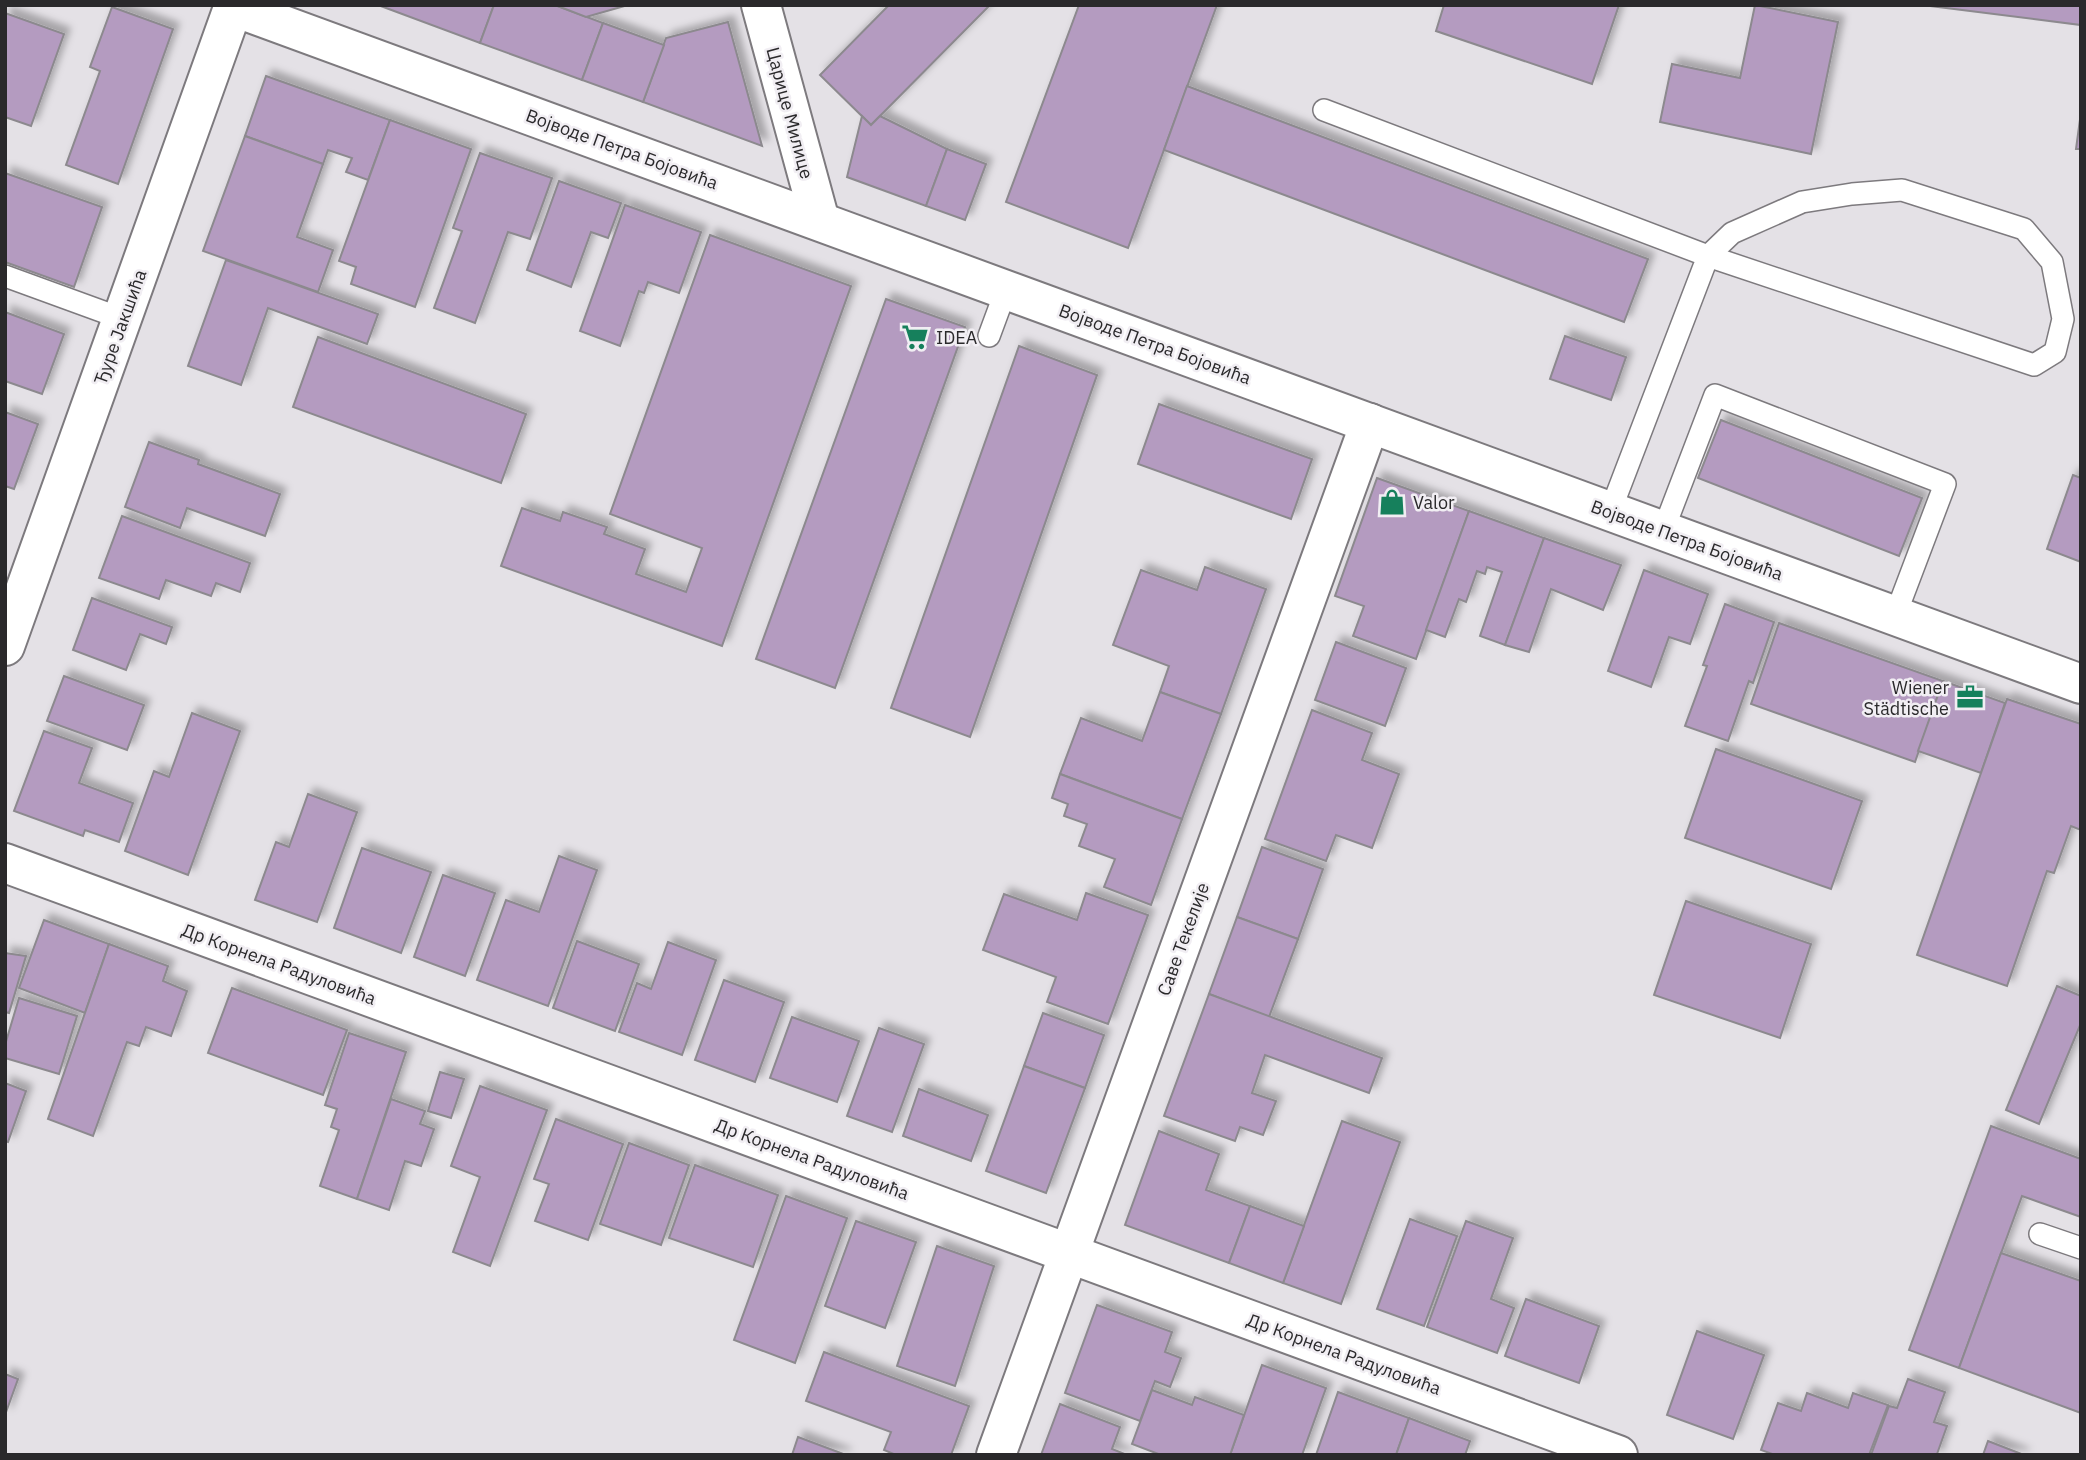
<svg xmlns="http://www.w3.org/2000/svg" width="2086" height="1460" font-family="'IBM Plex Sans',sans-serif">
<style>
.building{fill:#b49bc0;stroke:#8c898e;stroke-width:2;filter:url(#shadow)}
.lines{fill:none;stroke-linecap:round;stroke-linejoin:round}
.lane-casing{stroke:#7d7a7e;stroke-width:24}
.street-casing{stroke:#7d7a7e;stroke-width:42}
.secondary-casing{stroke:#7d7a7e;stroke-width:42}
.lane{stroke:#fff;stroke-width:21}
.street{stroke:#fff;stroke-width:38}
.secondary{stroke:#fff;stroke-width:38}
.labels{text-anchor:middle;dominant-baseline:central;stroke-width:5;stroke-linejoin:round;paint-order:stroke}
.street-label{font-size:18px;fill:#2a292b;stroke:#f1eef3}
.poi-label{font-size:18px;fill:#2a292b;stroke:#f1eef3;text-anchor:start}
</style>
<defs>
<filter id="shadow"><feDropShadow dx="6" dy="-6" stdDeviation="3.5" flood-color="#0004"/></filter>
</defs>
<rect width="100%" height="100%" fill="#e4e1e6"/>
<g class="building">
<polygon points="378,5 494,5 480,43"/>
<polygon points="494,5 555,5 603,23 582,80 480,43"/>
<polygon points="555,5 628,5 586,17"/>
<polygon points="889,5 990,5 871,125 820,75"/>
<polygon points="1079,5 1217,5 1128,248 1006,202"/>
<polygon points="1444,5 1619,5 1592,84 1436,31"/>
<polygon points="1755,5 1838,22 1811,154 1660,122 1672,64 1740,78"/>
<polygon points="1922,5 2081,5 2081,25"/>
<polygon points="112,7 173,29 118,184 66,165 100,71 90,67"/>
<polygon points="5,13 64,34 31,126 5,117"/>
<polygon points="728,22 762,146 643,102 666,38"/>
<polygon points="603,23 664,45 643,102 582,80"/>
<polygon points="266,76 390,120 368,180 346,172 352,158 328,150 323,164 245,136"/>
<polygon points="1187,86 1648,259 1624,322 1164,150"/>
<polygon points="2081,112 2081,149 2076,149"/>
<polygon points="862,116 871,125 880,116 947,149 926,206 847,177"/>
<polygon points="390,120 471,149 415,307 351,284 356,267 339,261"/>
<polygon points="245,136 323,164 297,237 333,250 318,292 203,251"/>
<polygon points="947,149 986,164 965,220 926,206"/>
<polygon points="480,153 552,178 530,239 508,232 475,323 434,308 462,231 453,228"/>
<polygon points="5,173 102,207 74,287 5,262"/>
<polygon points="559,181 621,203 608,238 591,232 571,287 527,270"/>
<polygon points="625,205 701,232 679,293 648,282 644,293 639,291 620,346 580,331"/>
<polygon points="710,235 851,286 722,646 501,566 522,508 560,521 563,512 607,527 604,534 645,549 636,574 686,592 702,548 610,514"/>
<polygon points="226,260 378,314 367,344 268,308 241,385 188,366"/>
<polygon points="886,299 965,327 835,688 756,659"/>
<polygon points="5,312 64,334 42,394 5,381"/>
<polygon points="1565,336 1626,357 1611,400 1550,379"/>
<polygon points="318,337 526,414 501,483 293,407"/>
<polygon points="1019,346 1097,375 970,737 891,708"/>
<polygon points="1159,404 1312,459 1291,519 1138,464"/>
<polygon points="5,412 38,424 14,489 5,486"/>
<polygon points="1721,420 1922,498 1899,556 1698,478"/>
<polygon points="149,442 199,460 198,464 280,494 265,536 187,508 180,528 125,507"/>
<polygon points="2073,475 2081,478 2081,562 2047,549"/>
<polygon points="1377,478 1469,511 1416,659 1353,636 1364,606 1335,596"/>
<polygon points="1469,511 1544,538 1505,645 1480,636 1502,572 1487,567 1485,574 1477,571 1466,602 1459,599 1445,637 1426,630"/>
<polygon points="122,516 250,563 240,592 216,583 211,596 166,580 159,599 99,578"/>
<polygon points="1544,538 1621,565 1603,610 1551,589 1529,652 1505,645"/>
<polygon points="1205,567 1266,589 1221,714 1160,692 1169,666 1113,645 1141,570 1197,590"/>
<polygon points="1644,570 1708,594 1690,644 1669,637 1651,687 1608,671"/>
<polygon points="92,598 172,627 166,644 140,634 126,670 73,650"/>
<polygon points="1725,604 1774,622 1753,683 1749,681 1728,741 1685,726 1707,666 1703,665"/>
<polygon points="1779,623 1943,681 1915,762 1751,704"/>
<polygon points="1336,642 1406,668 1385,726 1315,700"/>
<polygon points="64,676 144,705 127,750 47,721"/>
<polygon points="1943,681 2005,703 1981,773 1918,751"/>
<polygon points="1160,692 1221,714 1182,819 1060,774 1081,718 1142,741"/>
<polygon points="2007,699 2081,724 2081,830 2071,826 2054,873 2047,871 2007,986 1917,955"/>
<polygon points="1312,710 1372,733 1362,760 1399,774 1372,848 1336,835 1326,861 1265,839"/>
<polygon points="192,713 240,731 188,875 125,851 154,771 169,777"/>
<polygon points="44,731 92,748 79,783 133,803 119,842 85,830 83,836 14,811"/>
<polygon points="1716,749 1862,801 1831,889 1685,838"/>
<polygon points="1060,774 1182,819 1151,905 1104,887 1115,859 1079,846 1087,824 1064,816 1068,804 1052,798"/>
<polygon points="308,794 357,812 317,922 255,900 276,842 289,847"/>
<polygon points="1262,847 1323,869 1298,939 1237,917"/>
<polygon points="362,848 431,872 401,953 334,928"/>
<polygon points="559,856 597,870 548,1006 477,980 506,900 539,912"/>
<polygon points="443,875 495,893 465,976 414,957"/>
<polygon points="1086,893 1148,915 1108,1024 1047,1002 1056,977 983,950 1004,894 1077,920"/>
<polygon points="1686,901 1811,944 1780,1038 1654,995"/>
<polygon points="1237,917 1298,939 1269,1017 1209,994"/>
<polygon points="44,920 109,944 85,1013 19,988"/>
<polygon points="577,941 639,964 615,1031 553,1008"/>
<polygon points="668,942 716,960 682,1055 619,1032 637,983 651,989"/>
<polygon points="109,944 168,966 163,981 187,991 171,1036 146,1027 139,1046 127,1042 93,1136 48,1119"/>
<polygon points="5,953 26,956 9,1013 5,1012"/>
<polygon points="724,980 784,1002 755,1082 695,1060"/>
<polygon points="2057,986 2081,996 2081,1023 2039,1124 2006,1110"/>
<polygon points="232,988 347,1030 323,1095 208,1053"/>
<polygon points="1209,994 1382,1058 1369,1093 1265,1055 1252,1093 1276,1101 1263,1135 1240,1127 1235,1141 1164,1116"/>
<polygon points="19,998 77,1016 59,1074 5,1058 5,1045"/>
<polygon points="1043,1013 1104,1035 1085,1088 1024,1066"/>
<polygon points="792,1017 859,1041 837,1102 770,1078"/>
<polygon points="879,1028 924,1044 892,1132 847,1116"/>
<polygon points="349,1033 406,1052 357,1199 320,1186 339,1130 331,1127 337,1109 325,1105"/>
<polygon points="1024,1066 1085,1088 1046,1193 986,1171"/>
<polygon points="440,1072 464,1079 451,1118 428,1111"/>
<polygon points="5,1083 26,1091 8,1142 5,1141"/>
<polygon points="480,1086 547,1110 490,1266 453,1252 480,1177 451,1166"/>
<polygon points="919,1089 988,1115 971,1161 903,1136"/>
<polygon points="391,1099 425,1111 420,1124 434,1129 421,1166 405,1161 389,1210 357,1199"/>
<polygon points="556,1119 623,1144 588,1240 535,1221 549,1184 534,1179"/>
<polygon points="1342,1121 1400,1142 1341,1304 1283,1283"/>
<polygon points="1991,1126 2081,1159 2081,1217 2022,1196 1959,1368 1909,1350"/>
<polygon points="1159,1131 1219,1154 1206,1190 1250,1206 1229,1263 1125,1225"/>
<polygon points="629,1143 689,1165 661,1245 600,1224"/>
<polygon points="695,1165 778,1195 753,1267 669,1238"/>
<polygon points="786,1196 847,1218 795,1363 734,1340"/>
<polygon points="1250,1206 1304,1226 1283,1283 1229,1263"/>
<polygon points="1410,1219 1457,1236 1424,1326 1377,1309"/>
<polygon points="856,1221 916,1242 885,1328 825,1306"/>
<polygon points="1466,1221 1513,1238 1491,1299 1514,1308 1497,1353 1427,1327"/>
<polygon points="937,1246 994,1266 955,1386 897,1366"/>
<polygon points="2001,1253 2081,1281 2081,1413 1959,1368"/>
<polygon points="1526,1299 1599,1326 1579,1383 1505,1356"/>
<polygon points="1097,1305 1172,1332 1165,1352 1181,1358 1170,1387 1155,1381 1140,1421 1065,1393"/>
<polygon points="1697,1331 1764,1355 1733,1439 1667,1415"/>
<polygon points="824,1352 969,1406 951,1455 896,1455 884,1450 891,1432 806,1401"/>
<polygon points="1262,1365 1326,1388 1302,1455 1230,1455"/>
<polygon points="5,1374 18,1379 5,1415"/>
<polygon points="1908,1379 1945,1392 1934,1422 1947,1426 1937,1454 1940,1455 1871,1455 1889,1406 1897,1408"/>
<polygon points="1152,1390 1192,1405 1195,1397 1244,1415 1230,1455 1161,1455 1132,1444"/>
<polygon points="1338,1392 1409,1418 1396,1455 1316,1455"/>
<polygon points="1807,1393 1848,1408 1853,1393 1888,1405 1869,1455 1775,1455 1761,1450 1778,1403 1801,1411"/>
<polygon points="1060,1404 1120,1427 1112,1449 1127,1455 1041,1455"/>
<polygon points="1409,1418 1470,1441 1465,1455 1396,1455"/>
<polygon points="798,1437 846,1455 792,1455"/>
<polygon points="1988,1441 2024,1455 1983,1455"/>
</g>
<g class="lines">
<g class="lane-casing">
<g id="lane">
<polyline points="1324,110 1708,256 1610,512"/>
<polygon points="1902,190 2024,229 2052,262 2063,319 2055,352 2034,365 1708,256 1732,233 1802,202 1852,194"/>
<polyline points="5,276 123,319"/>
<polyline points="989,336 1006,290"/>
<polyline points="1663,531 1715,395 1945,484 1895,616"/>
<polyline points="2040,1234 2081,1248"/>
</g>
</g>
<g class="street-casing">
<g id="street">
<polyline points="761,5 820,221"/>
<polyline points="5,863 1618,1455"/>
<polyline points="996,1455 1370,423"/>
</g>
</g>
<g class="secondary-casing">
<g id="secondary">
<polyline points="234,7 2081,684"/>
<polyline points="5,646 234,5"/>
</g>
</g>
<use href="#lane" class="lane"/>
<use href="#street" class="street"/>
<use href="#secondary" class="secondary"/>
</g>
<defs>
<g id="supermarket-bare" transform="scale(2.1)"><path d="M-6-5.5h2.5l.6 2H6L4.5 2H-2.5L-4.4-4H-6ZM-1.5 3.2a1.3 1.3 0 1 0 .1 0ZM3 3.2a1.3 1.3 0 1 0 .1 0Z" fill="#16805c" stroke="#f1eef3" stroke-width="2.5" paint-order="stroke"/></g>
<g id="shop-bare" transform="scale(2.1)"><path d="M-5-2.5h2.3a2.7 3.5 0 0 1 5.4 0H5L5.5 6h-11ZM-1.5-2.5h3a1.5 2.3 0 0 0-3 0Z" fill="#16805c" stroke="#f1eef3" stroke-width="2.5" paint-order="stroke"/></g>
<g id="office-bare" transform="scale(2.1)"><path d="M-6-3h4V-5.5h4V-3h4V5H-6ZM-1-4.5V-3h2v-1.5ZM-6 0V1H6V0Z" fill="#16805c" stroke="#f1eef3" stroke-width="2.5" paint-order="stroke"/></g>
</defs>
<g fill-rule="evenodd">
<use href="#supermarket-bare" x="915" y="337"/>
<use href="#shop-bare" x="1392" y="502"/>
<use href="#office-bare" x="1970" y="697"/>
</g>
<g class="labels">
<g class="street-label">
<text transform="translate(790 113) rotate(75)">Царице Милице</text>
<text transform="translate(622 149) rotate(20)">Војводе Петра Бојовића</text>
<text transform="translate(120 327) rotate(-70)">Ђуре Јакшића</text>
<text transform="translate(1155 344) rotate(20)">Војводе Петра Бојовића</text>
<text transform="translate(1687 540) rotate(20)">Војводе Петра Бојовића</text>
<text transform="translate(1183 939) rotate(-70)">Саве Текелије</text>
<text transform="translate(279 964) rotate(20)">Др Корнела Радуловића</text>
<text transform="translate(812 1159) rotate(20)">Др Корнела Радуловића</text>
<text transform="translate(1344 1354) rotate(20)">Др Корнела Радуловића</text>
</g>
<g class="poi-label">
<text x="936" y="337">IDEA</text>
<text x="1413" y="502">Valor</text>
<text x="1949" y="687" text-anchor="end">Wiener<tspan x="1949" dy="21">Städtische</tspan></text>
</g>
</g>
<rect width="2086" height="1460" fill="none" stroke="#2a292b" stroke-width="14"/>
</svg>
